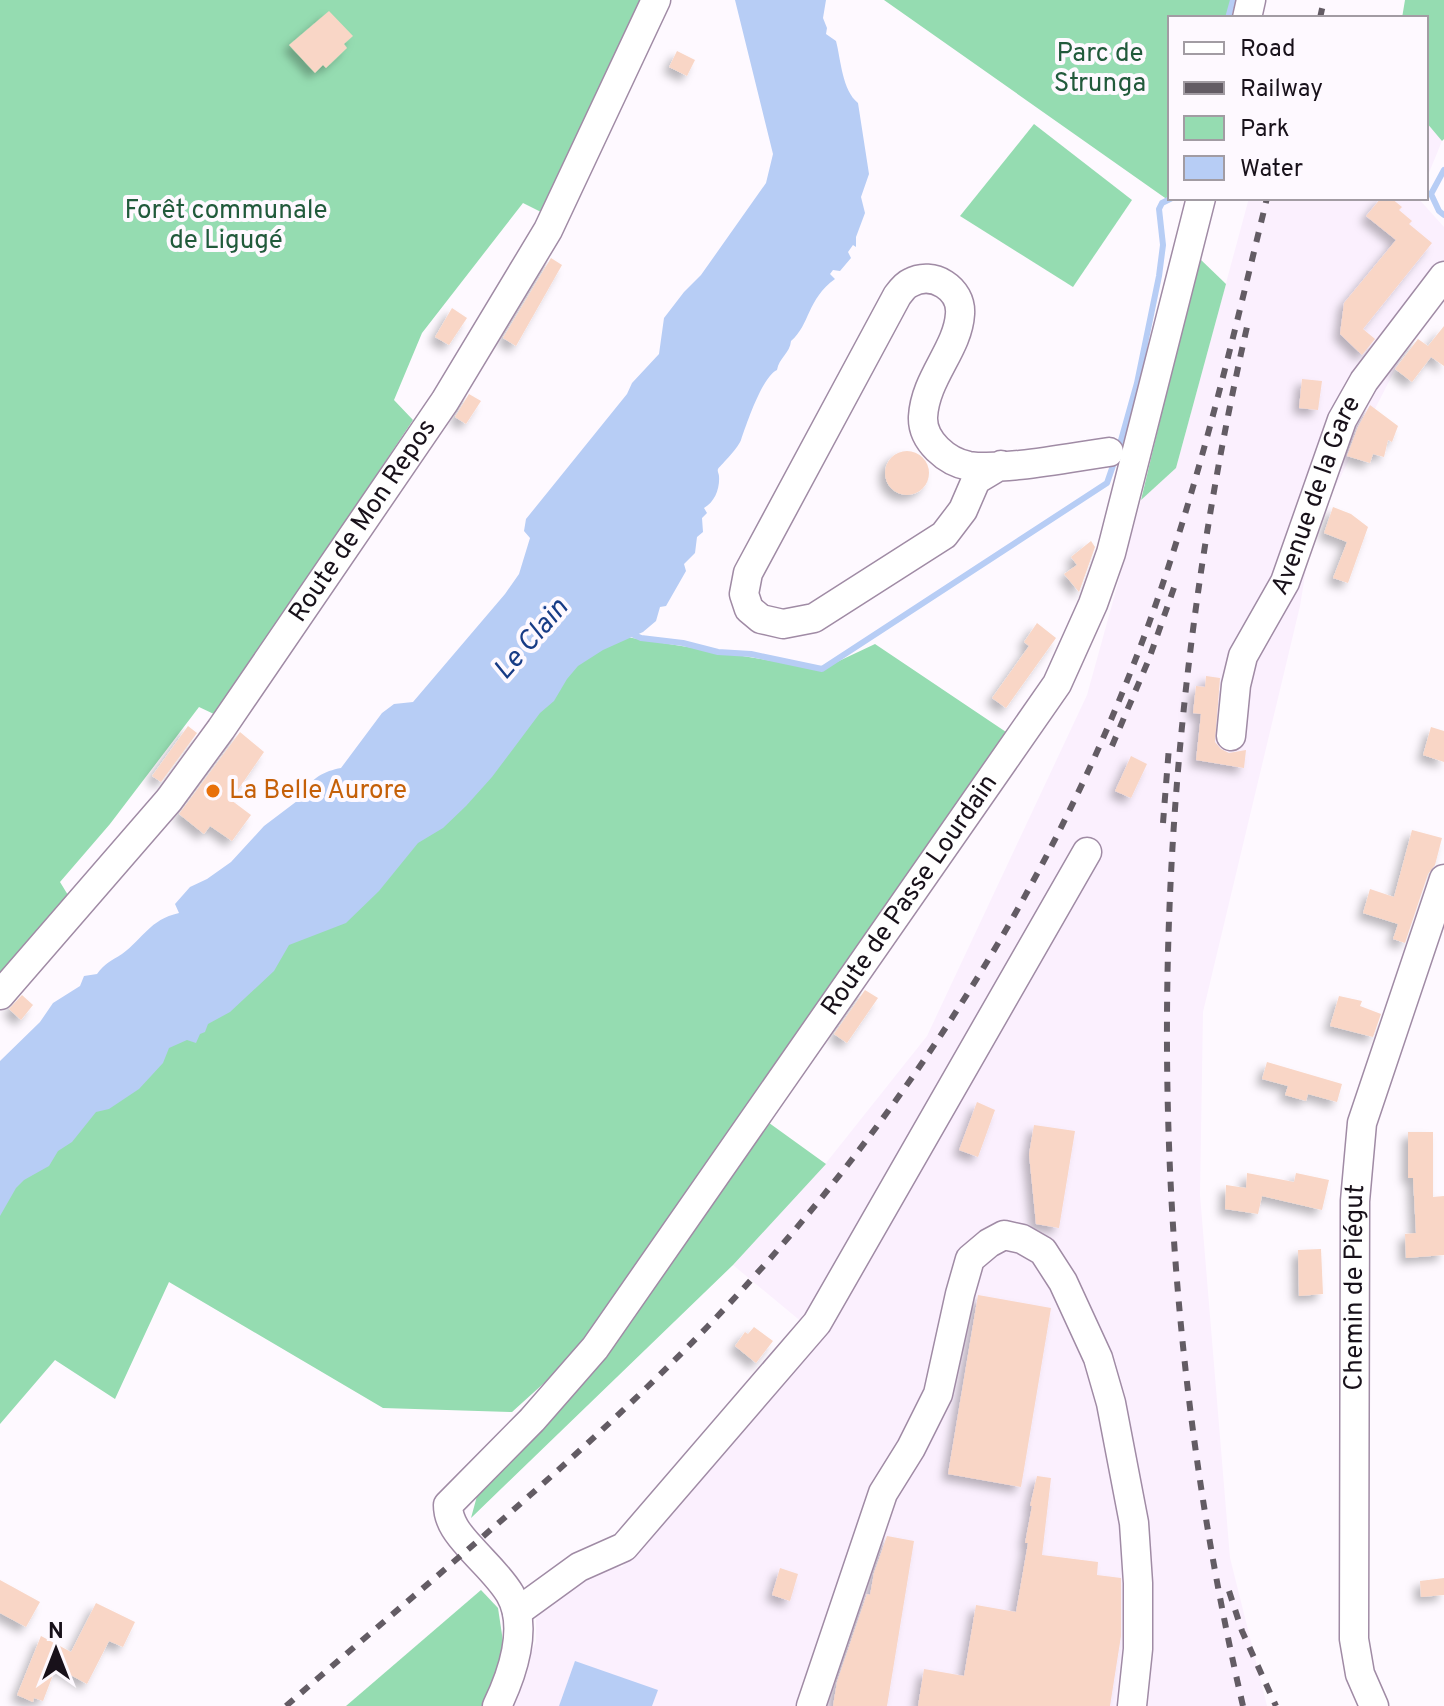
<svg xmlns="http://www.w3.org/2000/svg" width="1444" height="1706" font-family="Overpass,sans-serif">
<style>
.built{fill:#fbf0fe}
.green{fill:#95dcb1}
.water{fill:#b7cdf5}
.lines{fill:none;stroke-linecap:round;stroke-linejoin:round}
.stream{stroke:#b7cdf5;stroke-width:6}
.building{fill:#f9d6c6;filter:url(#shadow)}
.minor-casing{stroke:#a08ba5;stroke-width:31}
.minor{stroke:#fff;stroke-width:28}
.rail{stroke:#635c64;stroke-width:6;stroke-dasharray:10 10;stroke-linecap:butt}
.food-dot{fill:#e8710a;stroke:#fef9ff;stroke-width:3}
.labels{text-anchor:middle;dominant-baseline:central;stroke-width:8;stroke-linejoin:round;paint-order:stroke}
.park-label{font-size:26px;fill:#215a3b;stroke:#fef9ff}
.street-label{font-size:26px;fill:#18111a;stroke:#fef9ff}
.food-label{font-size:26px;fill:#c56008;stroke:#fef9ff;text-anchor:start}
.water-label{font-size:28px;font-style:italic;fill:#173c86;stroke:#fef9ff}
</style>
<defs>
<filter id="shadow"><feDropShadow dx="-6" dy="6" stdDeviation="4" flood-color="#0004"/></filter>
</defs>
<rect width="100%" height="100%" fill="#fef9ff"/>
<g class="built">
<polygon points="1426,122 1442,141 1426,180"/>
<polygon points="1249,198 1418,198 1444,227 1444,273 1312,533 1300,606 1203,1012 1200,1195 1230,1558 1267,1706 505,1706 536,1642 536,1614 597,1564 622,1567 821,1338 733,1265 826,1163 927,1036 1087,695 1141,500 1176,468"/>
</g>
<g class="green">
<polygon points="0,0 642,0 545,214 523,203 422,333 394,400 413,420 216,715 199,707 110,824 60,882 71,900 0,978"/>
<polygon points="884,0 1232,0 1227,18 1170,18 1172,198 1168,200"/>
<polygon points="1405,0 1444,0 1444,139 1442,141 1426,122 1426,18 1402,18"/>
<polygon points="1034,124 1132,200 1073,287 960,216"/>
<polygon points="1199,258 1226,284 1176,468 1141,500"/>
<polygon points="565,627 822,669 875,644 1009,734 585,1346 512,1412 383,1408 169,1282 115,1399 55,1360 0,1424 0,1181"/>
<polygon points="765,1120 826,1164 733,1265 471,1518 477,1496 629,1320"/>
<polygon points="481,1590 498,1608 504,1648 490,1706 346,1706"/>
</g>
<g class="water">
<path d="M 735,0 L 826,0 L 823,18 L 827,28 L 826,34 L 836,41 C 841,60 842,90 858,103 L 869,174 L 861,197 L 865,213 L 856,237 L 856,247 L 853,245 L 848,252 L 851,258 L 840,271 L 833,270 L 830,274 L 835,279 C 807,299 810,325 791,341 C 790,353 779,358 777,370 C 762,377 747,423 741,440 C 737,450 719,467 718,469 C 717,471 719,474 719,476 C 720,488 715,502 704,508 L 707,513 L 702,518 L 703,532 L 697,537 L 695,553 L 684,564 L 686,571 L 666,606 L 660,607 L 656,621 L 643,632 L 603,650 L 578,666 L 567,679 L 554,701 L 540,713 L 492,777 L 466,806 L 443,828 L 418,843 L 379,891 L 346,923 L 289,945 L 274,971 L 230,1012 L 208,1024 L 205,1032 L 200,1034 L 196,1043 L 187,1040 L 169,1048 L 163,1063 L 139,1089 L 109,1109 L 96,1112 L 72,1142 L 58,1151 L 49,1166 L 24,1180 L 16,1188 L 0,1216 L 0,1061 L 40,1022 L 53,1003 L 80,986 L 84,976 L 97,974 C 105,963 111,961 122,954 C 144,938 149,920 179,913 L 175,904 L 190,887 L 207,879 L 231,862 L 264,826 L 305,795 C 309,778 325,771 341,768 L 382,713 L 394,704 L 413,702 L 505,594 L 519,574 L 530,538 L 524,531 L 526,519 L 627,394 L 632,383 L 659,354 L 664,318 L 684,292 L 701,275 L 766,183 L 773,154 Z"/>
<polygon points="575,1661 658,1690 652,1706 559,1706"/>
</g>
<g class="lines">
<g class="stream">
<polyline points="1228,18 1233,0"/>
<polyline points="1444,170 1431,194 1439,211 1444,215"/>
<polyline points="627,632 641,638 683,643 718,652 751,654 822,669 1107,483 1118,451 1137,383 1159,276 1163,245 1159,209 1162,203 1172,198"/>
</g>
</g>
<g class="building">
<polygon points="329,11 353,36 344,44 347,48 326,68 323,65 315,73 289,45"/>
<polygon points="677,51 695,60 687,76 669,67"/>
<polygon points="1381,198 1391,198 1402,207 1399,210 1412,221 1409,224 1432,243 1363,329 1375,339 1362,355 1340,334 1344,303 1396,240 1366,216"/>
<polygon points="551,258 562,265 516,346 503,338"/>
<polygon points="452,308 467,318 449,345 435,337"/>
<polygon points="1444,326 1444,366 1431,357 1412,382 1395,369 1418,339 1428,346"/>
<polygon points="1302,379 1322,381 1318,410 1299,408"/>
<polygon points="469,394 481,401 466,424 455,417"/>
<polygon points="1370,405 1398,426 1392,442 1388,440 1384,457 1373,454 1370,463 1347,456 1358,427"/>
<circle cx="907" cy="473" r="22"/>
<polygon points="1333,507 1351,514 1368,527 1348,583 1333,578 1347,542 1324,533"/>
<polygon points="1091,541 1095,547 1079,592 1064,574 1077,565 1071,557"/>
<polygon points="1037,623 1056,638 1006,708 992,698 1029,646 1024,642"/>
<polygon points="1206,676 1220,678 1215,742 1221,749 1229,753 1246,750 1244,768 1196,760 1201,714 1193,713 1196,686 1205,687"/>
<polygon points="188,726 197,733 161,782 152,776"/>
<polygon points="1431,727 1444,731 1444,762 1423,755"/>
<polygon points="240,732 264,752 231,800 251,815 232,841 210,826 204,834 179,814"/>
<polygon points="1131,756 1147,764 1131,798 1115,791"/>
<polygon points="1412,830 1442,838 1435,865 1428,874 1405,943 1393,939 1398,924 1363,913 1370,889 1394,897"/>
<polygon points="865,990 878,998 847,1043 834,1034"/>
<polygon points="22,995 33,1005 21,1020 9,1009"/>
<polygon points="1339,996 1362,1001 1360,1006 1381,1014 1373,1037 1330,1026"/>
<polygon points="1267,1062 1342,1084 1337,1102 1308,1094 1306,1101 1285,1095 1288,1086 1262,1079"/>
<polygon points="977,1102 995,1110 978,1157 959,1150"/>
<polygon points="1034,1125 1075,1131 1059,1228 1036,1224 1029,1154"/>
<polygon points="1408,1132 1433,1132 1433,1197 1444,1196 1444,1255 1406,1258 1405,1234 1416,1233 1413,1178 1408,1178"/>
<polygon points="1247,1173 1294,1182 1296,1173 1329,1180 1322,1210 1262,1196 1258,1214 1225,1209 1226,1185 1246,1188"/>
<polygon points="1321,1249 1323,1294 1299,1296 1298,1250"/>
<polygon points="978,1295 1051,1308 1021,1487 948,1474"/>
<polygon points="754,1327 773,1341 756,1363 735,1346 745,1332 748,1334"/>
<polygon points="1037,1476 1051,1478 1042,1555 1098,1562 1097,1575 1121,1578 1121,1636 1110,1706 918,1706 924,1669 964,1676 976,1605 1016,1612 1028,1543 1025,1543 1032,1506 1030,1506"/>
<polygon points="887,1536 914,1541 887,1706 833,1706 837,1682 867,1594 870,1595 874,1573"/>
<polygon points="780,1568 798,1574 790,1601 772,1595"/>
<polygon points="1444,1578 1444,1595 1421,1597 1420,1581"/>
<polygon points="0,1580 40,1602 26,1627 0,1613"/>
<polygon points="96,1603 135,1622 123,1647 109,1641 87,1684 56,1667 43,1701 34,1698 33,1702 17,1695 41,1636 71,1652"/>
</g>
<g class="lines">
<g class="minor-casing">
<g id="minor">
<polyline points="1247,18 1251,0"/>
<path d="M 1001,465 L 976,480 L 963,510 L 944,535 L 814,618 L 783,624 L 761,619 L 749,609 L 744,594 L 748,573 L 897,296 C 900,292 905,285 910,283 C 933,270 962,289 960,314 C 958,349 925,378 923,417 C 922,441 947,462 969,466 C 1004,471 1072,457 1109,452"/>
<path id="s1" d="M 1231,736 L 1236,685 L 1243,656 L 1285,582 L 1342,420 L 1364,381 L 1444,276"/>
<path id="s2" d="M 0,995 L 169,800 L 221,729 L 445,401 L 548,230 L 656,0"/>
<polyline points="517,1612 579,1567 624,1547 817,1323 1087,852"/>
<path id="s3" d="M 497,1706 C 512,1675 529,1627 510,1594 C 500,1577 483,1562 470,1547 C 459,1535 448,1522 448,1505 L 532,1420 L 595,1348 L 1057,684 L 1093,604 L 1111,553 L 1201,198"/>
<polyline points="811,1706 883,1493 911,1448 938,1394 960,1294 970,1259 989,1243 1004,1235 1022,1239 1043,1251 1063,1282 1098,1358 1111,1403 1134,1523 1138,1583 1138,1649 1132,1706"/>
<path id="s4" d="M 1374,1706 L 1360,1674 L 1354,1639 L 1355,1201 L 1362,1123 L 1444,879"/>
</g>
</g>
<use href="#minor" class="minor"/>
<g class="rail">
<polyline points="1320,18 1324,0"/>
<polyline points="1112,746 1149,659 1176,582"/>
<polyline points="1163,823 1169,747"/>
<polyline points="1229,1591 1242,1631 1276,1706"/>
<path d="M 286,1706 C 444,1568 610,1436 751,1280 C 930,1082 1074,844 1160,592 C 1204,463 1235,330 1267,198"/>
<path d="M 1243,1706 C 1138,1254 1144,778 1247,327"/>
</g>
</g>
<circle class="food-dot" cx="213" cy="791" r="8"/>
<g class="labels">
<g class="park-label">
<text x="1100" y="54">Parc de<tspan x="1100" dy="30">Strunga</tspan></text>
<text x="226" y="211">Forêt communale<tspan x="226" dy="30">de Ligugé</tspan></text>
</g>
<g class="street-label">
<text stroke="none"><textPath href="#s1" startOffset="258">Avenue de la Gare</textPath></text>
<text stroke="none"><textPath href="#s2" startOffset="598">Route de Mon Repos</textPath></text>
<text stroke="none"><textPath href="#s3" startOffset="994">Route de Passe Lourdain</textPath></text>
<text stroke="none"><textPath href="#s4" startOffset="422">Chemin de Piégut</textPath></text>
</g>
<g class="food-label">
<text x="229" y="791">La Belle Aurore</text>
</g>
<g class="water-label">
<text transform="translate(532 640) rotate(-49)">Le Clain</text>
</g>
</g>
<rect x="1168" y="16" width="260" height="184" fill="#fef9ff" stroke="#a29ca3" stroke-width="2"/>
<rect x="1184" y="42" width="40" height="12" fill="#ffffff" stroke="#a29ca3" stroke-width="2"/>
<text x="1240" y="56" font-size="24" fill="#18111a">Road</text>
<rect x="1184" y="82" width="40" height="12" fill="#635c64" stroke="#a29ca3" stroke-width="2"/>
<text x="1240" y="96" font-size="24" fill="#18111a">Railway</text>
<rect x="1184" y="116" width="40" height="24" fill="#95dcb1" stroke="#a29ca3" stroke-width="2"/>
<text x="1240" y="136" font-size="24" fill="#18111a">Park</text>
<rect x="1184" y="156" width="40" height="24" fill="#b7cdf5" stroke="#a29ca3" stroke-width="2"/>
<text x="1240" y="176" font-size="24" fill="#18111a">Water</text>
<g transform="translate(56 1650)" stroke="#fef9ff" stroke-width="6" paint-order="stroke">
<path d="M0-6L14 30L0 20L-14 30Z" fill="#18111a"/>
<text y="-12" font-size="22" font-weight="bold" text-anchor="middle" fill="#18111a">N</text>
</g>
</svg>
